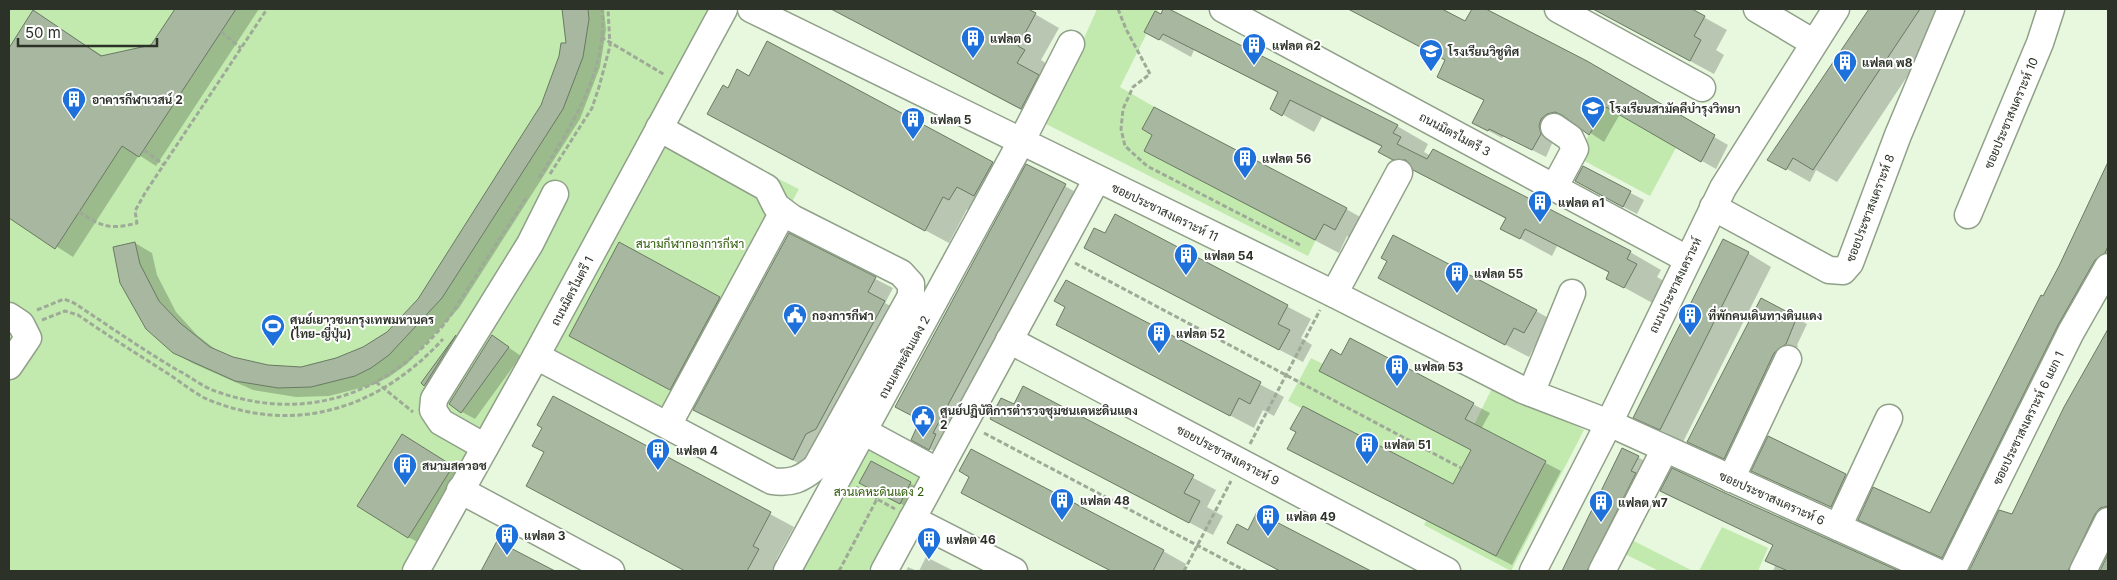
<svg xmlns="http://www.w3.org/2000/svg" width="2117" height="580" font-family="Inter,Sarabun,sans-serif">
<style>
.green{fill:#c2eaaf}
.shadow{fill:#0003}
.building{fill:#a8b8a0;stroke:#6a7963}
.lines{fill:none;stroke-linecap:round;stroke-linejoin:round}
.minor-casing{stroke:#90a089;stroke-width:29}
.path{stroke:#9eaa97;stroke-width:3;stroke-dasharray:5 2.5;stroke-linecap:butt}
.minor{stroke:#fff;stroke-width:26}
.labels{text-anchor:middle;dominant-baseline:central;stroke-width:4;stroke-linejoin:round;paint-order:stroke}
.poi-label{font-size:12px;font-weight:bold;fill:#2c3228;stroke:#fff;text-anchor:start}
.street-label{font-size:12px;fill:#2c3228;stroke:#fff}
.park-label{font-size:12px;fill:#2d5b07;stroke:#fff}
</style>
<rect width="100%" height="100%" fill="#e7f8df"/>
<g class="green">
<polygon points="9,9 735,9 408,571 9,571"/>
<polygon points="1097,9 1159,9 1120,87 1331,209 1308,256 1046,124"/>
<polygon points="1605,105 1678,144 1650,196 1577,157"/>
<polygon points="675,128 799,189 662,439 540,373"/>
<polygon points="1311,358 1468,437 1494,384 1584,430 1511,571 1424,525 1444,485 1288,401"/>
<polygon points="865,440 928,475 876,571 795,571"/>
<polygon points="1722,527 1768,548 1758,571 1699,571"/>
<polygon points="1626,537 1693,571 1659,571 1619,551"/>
</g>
<g class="shadow">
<polygon points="176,9 259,9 156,166 139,155 73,257 9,216 9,50 33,12 103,56 152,46"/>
<polygon points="563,9 604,9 606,30 600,67 580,119 459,308 407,364 389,377 372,385 329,396 296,397 253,390 192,363 174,352 147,328 135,243 152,253 157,275 176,312 197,335 220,353 232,358 268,366 301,369 336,360 364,348 388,333 419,300 542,106 568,45"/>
<polygon points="832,9 1026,9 1059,28 1041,60 1047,64 1044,122"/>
<polygon points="1164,9 1397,126 1428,144 1424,152 1431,156 1630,252 1661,270 1657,277 1667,283 1656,305 1607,278 1610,273 1557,246 1552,256 1501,228 1506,219 1411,169 1380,151 1382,147 1322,117 1314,132 1271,108 1279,93 1194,50 1191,57 1146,32 1161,16"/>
<polygon points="1349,9 1439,9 1466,23 1473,9 1483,9 1587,63 1728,145 1716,169 1620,114 1604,142 1571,120 1562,121 1546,157 1504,136 1502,138 1487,130 1485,101 1452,84 1447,60"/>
<polygon points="1594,9 1689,9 1727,30 1716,50 1724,55 1714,74"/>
<polygon points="1870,9 1952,9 1837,182 1816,170 1810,182 1769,159"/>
<polygon points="749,77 993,163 1016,176 973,213 967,209 949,243 708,114 728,89"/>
<polygon points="1168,163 1346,209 1369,222 1359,243 1347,236 1339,253"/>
<polygon points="1027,165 1088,199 935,452 912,439"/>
<polygon points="2108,166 2108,257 1947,560 1865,522 1930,515 2060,266"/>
<polygon points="1583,168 1644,200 1637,214 1589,189"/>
<polygon points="1115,216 1311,319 1301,338 1312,345 1303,362 1108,261 1105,235"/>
<polygon points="789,235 893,288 885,303 902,312 810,469 712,419"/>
<polygon points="619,244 724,300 674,391 570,335"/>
<polygon points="1748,253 1771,267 1683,442 1635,417"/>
<polygon points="1066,282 1284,397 1274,416 1263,410 1254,428 1057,325 1067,307"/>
<polygon points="1403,291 1536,311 1559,324 1548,346 1538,340 1529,357"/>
<polygon points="1762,300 1807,324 1797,345 1798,346 1735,464 1700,448"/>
<polygon points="2108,331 2108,509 2073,571 1976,569 2012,516"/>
<polygon points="492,336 521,356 475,419 462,412"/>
<polygon points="456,337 468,344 438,393 423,383"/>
<polygon points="1350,340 1490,413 1481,429 1561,471 1512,565 1305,458 1453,486 1472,450 1341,356"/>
<polygon points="1024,388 1216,490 1207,507 1223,516 1213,535 1015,431"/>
<polygon points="553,397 794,527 776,560 782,563 777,571 686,571 527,486 545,452 544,428"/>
<polygon points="1769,437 1855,480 1840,511 1762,476"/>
<polygon points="419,446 469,477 425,546 408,537"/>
<polygon points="1623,449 1661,470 1615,571 1564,571"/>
<polygon points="872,463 919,488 909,508 869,487"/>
<polygon points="1673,470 1898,571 1773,571 1775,566 1767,561 1774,545"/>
<polygon points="971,477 1163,551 1186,564 1183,571 1111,571 985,505"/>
<polygon points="1258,513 1368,571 1280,571 1229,543 1248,532"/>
<polygon points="497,542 552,571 482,571"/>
<polygon points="926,557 954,571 919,571"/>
<polygon points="908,567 917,571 906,571"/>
</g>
<g class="building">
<polygon points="175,9 236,9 139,157 122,146 55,249 9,218 9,48 33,10 101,56 151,45"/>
<polygon points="562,9 588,9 589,19 583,57 563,109 442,298 389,355 371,368 355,376 311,387 278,388 235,381 173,353 146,329 120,283 113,247 135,242 140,264 159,301 180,323 210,347 233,357 268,365 301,367 336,358 363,347 387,332 418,299 541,105 559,56 561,43 566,43"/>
<polygon points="831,9 1028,9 1036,13 1018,46 1025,50 1017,63 1039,75 1021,109"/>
<polygon points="1163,9 1169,9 1398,125 1393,133 1401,137 1397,144 1427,159 1433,149 1631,251 1627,259 1637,264 1624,288 1606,279 1609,272 1525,229 1520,239 1500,229 1506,218 1413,170 1406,160 1393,160 1378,152 1382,146 1290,100 1282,116 1270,109 1278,92 1163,34 1159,40 1144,32 1155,11 1161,14"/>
<polygon points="1348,9 1442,9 1465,21 1472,9 1486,9 1587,61 1715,135 1701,162 1606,107 1589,135 1562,115 1555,112 1547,114 1541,119 1539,126 1541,134 1532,150 1489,129 1488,131 1472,123 1484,100 1437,77 1445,60"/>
<polygon points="1593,9 1692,9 1705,16 1694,36 1701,40 1690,61"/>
<polygon points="1869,9 1920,9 1813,170 1793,158 1786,170 1767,160"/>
<polygon points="767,41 993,162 974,196 957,187 949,200 943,197 925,231 707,114 723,85 728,88 737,69 749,76"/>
<polygon points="1154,107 1347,208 1335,230 1324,224 1315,240 1144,151 1152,135 1142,129"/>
<polygon points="2108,162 2108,246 2105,253 2095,260 2058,325 1942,558 1858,520 1873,487 1930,513 2041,295 2043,296 2059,266"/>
<polygon points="1026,164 1066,184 933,433 936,434 929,450 911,440 920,420 895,407"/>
<polygon points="1583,166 1631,191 1623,207 1575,181"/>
<polygon points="1115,214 1288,305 1278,324 1290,330 1279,350 1084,248 1094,228 1105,233"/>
<polygon points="789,233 876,277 868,292 885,301 816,429 806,434 793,460 693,410"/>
<polygon points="1393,235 1537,310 1524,333 1514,328 1505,345 1378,278 1387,261 1381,258"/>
<polygon points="1723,239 1749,252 1660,430 1633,418"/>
<polygon points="619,242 720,297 670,390 569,336"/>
<polygon points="1066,280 1261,382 1250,404 1239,398 1230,416 1056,325 1065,307 1054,301"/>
<polygon points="1761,298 1797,317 1786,344 1774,353 1724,459 1687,442"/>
<polygon points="2108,329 2108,506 2100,508 2095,514 2068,571 1969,571 1999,510 2012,514 2064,407"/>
<polygon points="456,335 424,386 421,383"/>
<polygon points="492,335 509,347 461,413 449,404"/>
<polygon points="1350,338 1474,403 1465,419 1546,461 1496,556 1287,449 1296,432 1290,429 1303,406 1453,484 1471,450 1319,371 1331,349 1341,355"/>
<polygon points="1023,386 1194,475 1184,493 1200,501 1189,523 990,419 1001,398 1014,404"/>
<polygon points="553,396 771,512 753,546 759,549 747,571 685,571 526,486 544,452 532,446 542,428 537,425"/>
<polygon points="402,434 453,466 408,538 357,506"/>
<polygon points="1768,436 1846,474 1831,507 1751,471"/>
<polygon points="1622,448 1639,456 1631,471 1636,473 1587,571 1562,571"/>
<polygon points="971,449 1164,550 1153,571 1111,571 961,493 969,477 959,471"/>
<polygon points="871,461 911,482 900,504 859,483"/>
<polygon points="1672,468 1725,493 1899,571 1788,571 1765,561 1773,545 1660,491"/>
<polygon points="1257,512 1371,571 1280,571 1227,543 1237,524 1248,530"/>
<polygon points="497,541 555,571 481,571"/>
<polygon points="2108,554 2108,571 2100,571"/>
</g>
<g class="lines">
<g class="minor-casing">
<g id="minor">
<polyline points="751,9 1334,294 1523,390 1609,423 1935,571"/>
<polyline points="1223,9 1687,259"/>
<polyline points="1558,9 1702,88"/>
<polyline points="1757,9 1814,43"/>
<polyline points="1554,188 1575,149 1570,138 1554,127"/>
<polyline points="1713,207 1829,270 1843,271 1850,263 1898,135 1951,9"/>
<polyline points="1968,215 2040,43 2051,9"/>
<polyline points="1334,294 1399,173"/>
<polyline points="9,316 21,324 28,338 9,366"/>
<polyline points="1009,340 1447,571"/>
<path d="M 536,356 L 772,481 C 791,484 802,479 816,467 L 911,296 L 911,284 L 901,273 L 792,218 L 776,206 L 767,188 L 659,128"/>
<polyline points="1531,393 1572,293"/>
<polyline points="668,425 783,212"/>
<polyline points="863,431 937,471"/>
<polyline points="485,447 441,422 433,410 434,399 530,244 555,194"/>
<polyline points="1731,479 1788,359"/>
<polyline points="460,490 611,571"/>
<polyline points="912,519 1014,571"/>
<polyline points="1838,527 1889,418"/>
<polyline points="416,571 536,356 724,9"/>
<polyline points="787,571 1021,142 1071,44"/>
<polyline points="884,571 1097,179"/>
<polyline points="1533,571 1609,423 1723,188 1836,9"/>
<polyline points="1602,571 1665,449"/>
<polyline points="1952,571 2071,332 2108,267"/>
<polyline points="2083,571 2108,521"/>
</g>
</g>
<g class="path">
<polyline points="1118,9 1126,29 1150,74 1133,87 1123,109 1121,129 1125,146 1147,166 1300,245"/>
<polyline points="221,32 241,48"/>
<polyline points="601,37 665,75"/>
<polyline points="144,150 164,165"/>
<polyline points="550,174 592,108 599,87 610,46 608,9"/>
<path d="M 539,178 C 570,127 608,72 602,9"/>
<path d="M 79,212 C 102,227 110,230 137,223 L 135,211 L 145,193 L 267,9"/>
<polyline points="1075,263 1461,468"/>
<path d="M 37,310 L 64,299 L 74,303 C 109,326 143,350 179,371 C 191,377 203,387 215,391 C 304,423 386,396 445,323 C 455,310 463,295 472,282 C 490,253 509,225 527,196"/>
<path d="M 42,320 L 65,311 L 78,315 C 107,335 137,354 167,373 C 181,382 195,394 209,400 C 297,436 381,407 443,339"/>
<polyline points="376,382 413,412"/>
<polyline points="984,433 1246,571"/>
<polyline points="1250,444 1320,310"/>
<polyline points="856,487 877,499"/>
<polyline points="839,571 877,499 895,509"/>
<polyline points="1184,571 1231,481"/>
</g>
<use href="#minor" class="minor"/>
</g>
<defs>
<g id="building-pin" transform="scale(1.25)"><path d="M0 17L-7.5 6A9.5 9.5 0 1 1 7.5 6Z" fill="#1e71db" stroke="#fff"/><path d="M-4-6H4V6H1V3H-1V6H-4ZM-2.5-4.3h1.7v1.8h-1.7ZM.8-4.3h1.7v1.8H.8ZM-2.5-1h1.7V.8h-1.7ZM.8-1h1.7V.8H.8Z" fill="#fff"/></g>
<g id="school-pin" transform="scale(1.25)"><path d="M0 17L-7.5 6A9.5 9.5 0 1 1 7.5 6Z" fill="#1e71db" stroke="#fff"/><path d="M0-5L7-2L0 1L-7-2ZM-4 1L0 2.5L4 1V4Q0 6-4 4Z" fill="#fff"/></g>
<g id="civic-pin" transform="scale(1.25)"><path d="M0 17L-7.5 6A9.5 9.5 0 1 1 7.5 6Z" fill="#1e71db" stroke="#fff"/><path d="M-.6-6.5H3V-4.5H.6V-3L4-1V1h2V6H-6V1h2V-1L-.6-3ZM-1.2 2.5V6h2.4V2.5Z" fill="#fff"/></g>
<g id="stadium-pin" transform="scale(1.25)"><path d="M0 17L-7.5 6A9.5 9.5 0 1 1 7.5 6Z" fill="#1e71db" stroke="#fff"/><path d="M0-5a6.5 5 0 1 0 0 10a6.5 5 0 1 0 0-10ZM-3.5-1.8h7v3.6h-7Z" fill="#fff"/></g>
</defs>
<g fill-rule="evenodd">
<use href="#building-pin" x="973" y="38"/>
<use href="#building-pin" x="1254" y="45"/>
<use href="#school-pin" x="1431" y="51"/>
<use href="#building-pin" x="1845" y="62"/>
<use href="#building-pin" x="74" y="99"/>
<use href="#school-pin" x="1593" y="108"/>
<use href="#building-pin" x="913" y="119"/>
<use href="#building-pin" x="1245" y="158"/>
<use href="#building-pin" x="1540" y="202"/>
<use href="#building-pin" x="1186" y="255"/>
<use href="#building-pin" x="1457" y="273"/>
<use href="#civic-pin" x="795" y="315"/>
<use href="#building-pin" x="1690" y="315"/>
<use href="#stadium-pin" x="273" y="326"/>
<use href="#building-pin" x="1159" y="333"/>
<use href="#building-pin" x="1397" y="366"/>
<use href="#civic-pin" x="923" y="417"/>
<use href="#building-pin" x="1367" y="444"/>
<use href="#building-pin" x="658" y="450"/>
<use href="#building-pin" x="405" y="465"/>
<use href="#building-pin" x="1062" y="500"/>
<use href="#building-pin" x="1601" y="502"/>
<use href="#building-pin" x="1268" y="516"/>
<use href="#building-pin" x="507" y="535"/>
<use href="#building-pin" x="929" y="539"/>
</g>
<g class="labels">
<g class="poi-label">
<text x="990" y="38">แฟลต 6</text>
<text x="1272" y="45">แฟลต ค2</text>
<text x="1448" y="51">โรงเรียนวิชูทิศ</text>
<text x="1862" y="62">แฟลต พ8</text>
<text x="92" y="99">อาคารกีฬาเวสน์ 2</text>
<text x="1610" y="108">โรงเรียนสามัคคีบํารุงวิทยา</text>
<text x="930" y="119">แฟลต 5</text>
<text x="1262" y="158">แฟลต 56</text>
<text x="1558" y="202">แฟลต ค1</text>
<text x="1204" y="255">แฟลต 54</text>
<text x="1474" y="273">แฟลต 55</text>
<text x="812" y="315">กองการกีฬา</text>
<text x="1708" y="315">ที่พักคนเดินทางดินแดง</text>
<text x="290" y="319">ศูนย์เยาวชนกรุงเทพมหานคร<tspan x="290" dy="14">(ไทย-ญี่ปุ่น)</tspan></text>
<text x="1176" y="333">แฟลต 52</text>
<text x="1414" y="366">แฟลต 53</text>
<text x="940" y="410">ศูนย์ปฏิบัติการตำรวจชุมชนเคหะดินแดง<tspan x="940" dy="14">2</tspan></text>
<text x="1384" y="444">แฟลต 51</text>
<text x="676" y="450">แฟลต 4</text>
<text x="422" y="465">สนามสควอช</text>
<text x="1080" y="500">แฟลต 48</text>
<text x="1618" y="502">แฟลต พ7</text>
<text x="1286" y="516">แฟลต 49</text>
<text x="524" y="535">แฟลต 3</text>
<text x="946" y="539">แฟลต 46</text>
</g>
<g class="street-label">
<text transform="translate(2011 113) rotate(-67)">ซอยประชาสงเคราะห์ 10</text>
<text transform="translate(1455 134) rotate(28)">ถนนมิตรไมตรี 3</text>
<text transform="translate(1870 208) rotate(-69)">ซอยประชาสงเคราะห์ 8</text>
<text transform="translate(1165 212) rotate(26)">ซอยประชาสงเคราะห์ 11</text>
<text transform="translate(1675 285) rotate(-64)">ถนนประชาสงเคราะห์</text>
<text transform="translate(572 291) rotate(-62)">ถนนมิตรไมตรี 1</text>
<text transform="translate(904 357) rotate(-61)">ถนนเคหะดินแดง 2</text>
<text transform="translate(2028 418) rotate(-64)">ซอยประชาสงเคราะห์ 6 แยก 1</text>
<text transform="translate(1228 455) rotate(28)">ซอยประชาสงเคราะห์ 9</text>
<text transform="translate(1772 498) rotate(24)">ซอยประชาสงเคราะห์ 6</text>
</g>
<g class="park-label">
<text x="690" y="243">สนามกีฬากองการกีฬา</text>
<text x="879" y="491">สวนเคหะดินแดง 2</text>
</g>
</g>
<rect width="2117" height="580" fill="none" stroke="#2c3228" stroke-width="20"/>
<path d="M18 38v8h139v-8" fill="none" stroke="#2c3228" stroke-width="2.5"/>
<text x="25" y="38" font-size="15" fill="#2c3228" stroke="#ffffff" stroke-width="4" paint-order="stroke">50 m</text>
</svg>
